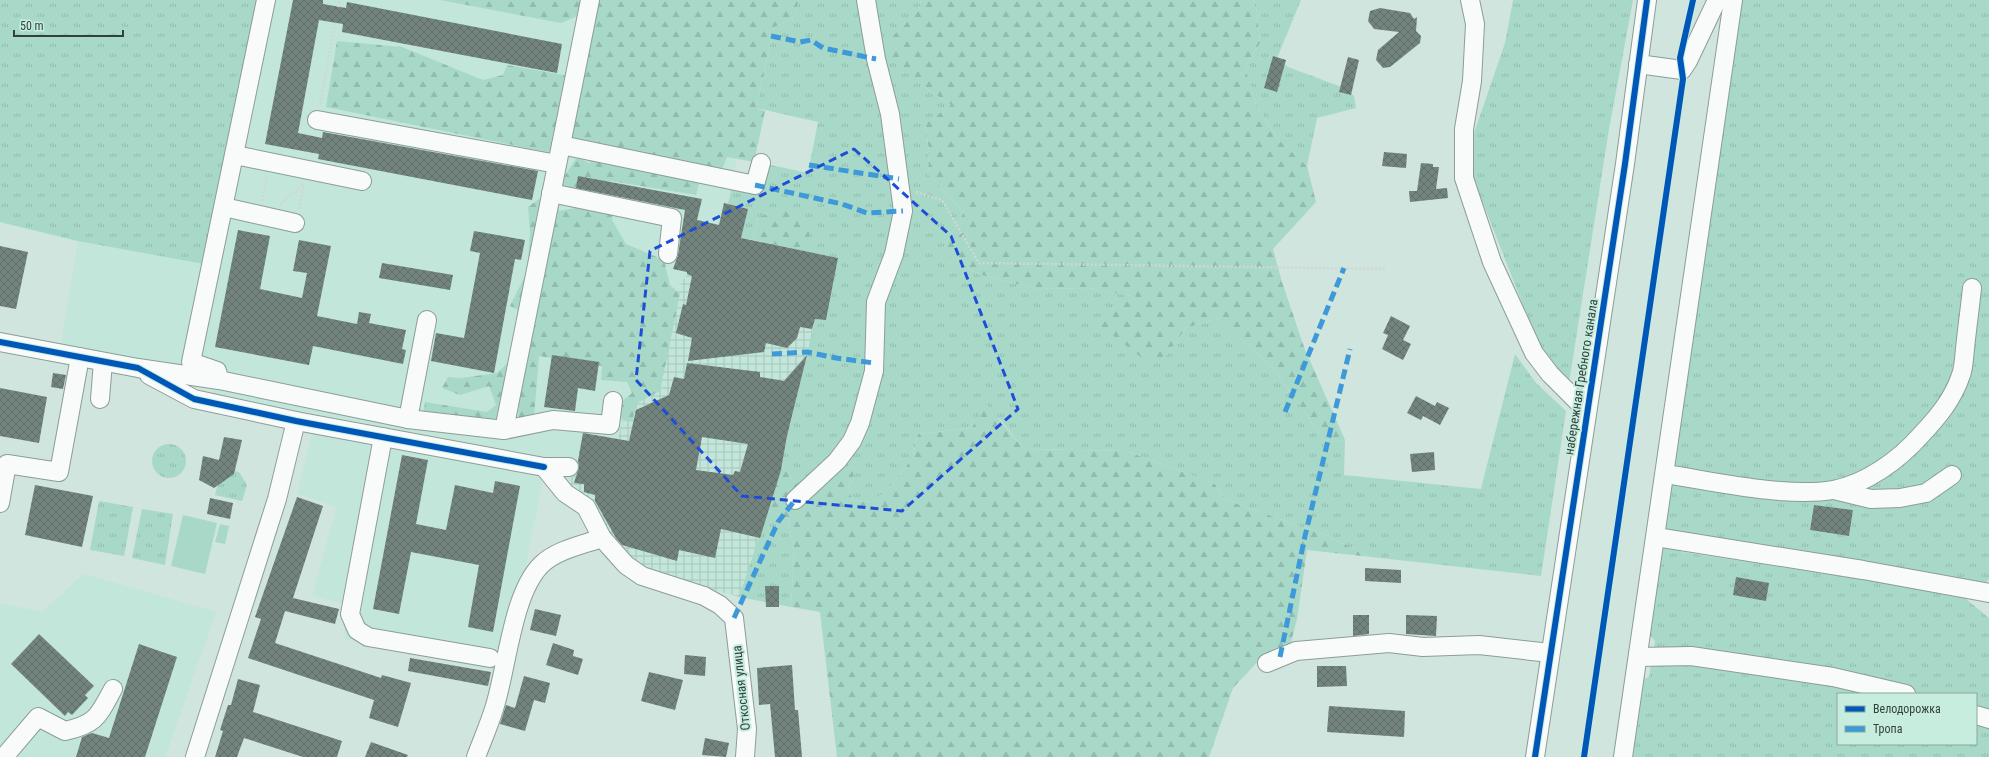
<svg xmlns="http://www.w3.org/2000/svg" width="1989" height="757" font-family="'Roboto Condensed',sans-serif">
<style>
.built{fill:#c2e6d9}
.industrial{fill:url(#industrial-grid)}
.grass{fill:url(#grass-tufts);fill-rule:evenodd}
.forest{fill:url(#forest-firs)}
.garden{fill:#a8d9c8}
.building{fill:url(#building-cross-hatch);fill-rule:evenodd}
.lines{fill:none;stroke-linecap:round;stroke-linejoin:round}
.minor-casing{stroke:#8c9d97;stroke-width:20}
.path{stroke:#d1d7d4;stroke-width:2.5;stroke-dasharray:2 2;stroke-linecap:butt}
.minor{stroke:#f8fbfa;stroke-width:18}
.quiet{stroke:#3d99d9;stroke-width:5;stroke-dasharray:10 5;stroke-linecap:butt}
.cycleway-casing{stroke:#c7eddf;stroke-width:8}
.cycleway{stroke:#0057b8;stroke-width:6}
.marked{fill:none;stroke:#1d4ed8;stroke-width:3;stroke-dasharray:8 5;stroke-linejoin:round}
.labels{text-anchor:middle;dominant-baseline:central;stroke-width:4;stroke-linejoin:round;paint-order:stroke}
.street-label{font-size:13px;fill:#31413b;stroke:#c7eddf}
</style>
<defs>
<pattern id="industrial-grid" width="8" height="8" patternUnits="userSpaceOnUse"><rect width="8" height="8" fill="#c2e6d9"/><path d="M0 4h8M4 0v8" fill="none" stroke="#a7c6bb"/></pattern>
<pattern id="grass-tufts" width="24" height="20" patternUnits="userSpaceOnUse"><rect width="24" height="20" fill="#a8d9c8"/><path d="M3 7l-1-3M5 7V3M7 7l1-3M15 17l-1-3M17 17v-4M19 17l1-3" fill="none" stroke="#91bbad"/></pattern>
<pattern id="forest-firs" width="22" height="20" patternUnits="userSpaceOnUse"><rect width="22" height="20" fill="#a8d9c8"/><path d="M5 1l3.5 6h-7zM16 11l3.5 6h-7z" fill="#91bbad"/></pattern>
<pattern id="building-cross-hatch" width="8" height="8" patternUnits="userSpaceOnUse"><rect width="8" height="8" fill="#73847e"/><path d="M0 0l8 8M0 8l8-8" fill="none" stroke="#5f6e68"/></pattern>
</defs>
<rect width="100%" height="100%" fill="#cfe5dd"/>
<g class="built">
<polygon points="0,0 766,0 728,204 719,225 697,220 687,274 673,297 654,390 626,403 618,439 583,432 577,464 212,394 210,374 61,345 78,242 0,222"/>
<polygon points="313,430 544,473 523,579 499,672 345,639 344,604 312,595 337,507 297,494"/>
<polygon points="84,574 216,612 165,757 0,757 0,603 42,612"/>
</g>
<polygon class="industrial" points="724,203 748,209 741,238 838,258 826,320 815,319 787,438 782,466 765,525 739,597 645,571 627,559 564,484 562,477 565,461 577,463 583,432 618,439 626,403 654,390 673,297 687,274 697,220 719,225"/>
<g class="grass">
<polygon points="0,0 258,0 204,264 78,241 0,222"/>
<polygon points="799,0 921,0 919,10 889,40 923,86 951,105 925,125 929,150 928,174 964,212 942,250 978,274 1037,289 1089,288 1137,297 1111,310 1162,361 1186,328 1218,318 1273,368 1326,443 1345,440 1344,475 1481,489 1515,354 1536,383 1566,411 1541,576 1371,557 1328,536 1226,500 1215,484 1126,451 1024,449 1000,419 972,428 918,434 912,459 889,488 874,501 855,502 847,489 853,479 806,490 796,484 782,466 787,438 815,319 826,320 838,258 809,252 809,225 758,217 753,240 741,238 748,209 728,204 732,186 760,193 766,164 808,173 818,122 756,108 774,27 793,19"/>
<polygon points="1253,0 1301,0 1277,58 1288,67 1347,89 1354,96 1356,108 1317,118 1307,166 1278,139 1256,105 1245,67 1260,43 1257,12"/>
<polygon points="1513,0 1633,0 1609,129 1569,383 1541,351 1474,180 1471,142 1505,43"/>
<path d="M 1742,0 L 1989,0 L 1989,579 L 1983,587 L 1669,532 L 1665,527 ZM 1814,505 L 1853,510 L 1849,536 L 1810,530 Z"/>
<circle cx="169" cy="461" r="17"/>
<polygon points="222,468 239,472 247,485 242,501 215,495"/>
<polygon points="99,501 133,507 124,556 90,550"/>
<polygon points="142,509 173,514 165,565 132,558"/>
<polygon points="768,510 788,518 794,551 791,607 739,597"/>
<path d="M 1665,546 L 1673,546 L 1682,552 L 1960,594 L 1989,618 L 1989,757 L 1630,757 L 1641,680 L 1649,677 L 1655,641 L 1649,634 L 1662,549 ZM 1838,694 L 1976,694 L 1976,744 L 1838,744 Z"/>
</g>
<g class="forest">
<polygon points="440,0 799,0 793,19 774,27 756,108 765,111 754,162 727,157 721,172 702,170 696,195 611,181 590,185 589,196 613,202 612,220 626,244 664,260 670,285 680,294 660,391 637,403 632,422 617,417 620,403 632,393 627,382 601,380 602,366 539,356 534,417 518,419 519,403 506,401 499,420 423,417 425,402 487,412 496,405 489,386 460,395 442,388 448,377 461,378 497,373 527,345 530,316 510,306 527,272 530,232 528,207 539,199 556,202 559,211 585,206 564,193 562,180 577,157 591,164 580,145 547,152 326,107 337,41 402,47 483,80 503,75 507,65 581,78 593,33 580,15 561,23"/>
<polygon points="921,0 1253,0 1257,12 1260,43 1245,67 1256,105 1278,139 1307,166 1316,202 1273,249 1282,282 1304,347 1345,440 1326,443 1273,368 1218,318 1186,328 1162,361 1142,358 1097,323 1111,310 1136,297 1089,288 1037,289 978,274 942,250 964,212 928,174 929,150 925,124 951,105 923,86 889,57 889,40 919,10"/>
<polygon points="784,210 809,225 809,252 753,240 758,217"/>
<polygon points="986,404 1024,449 1126,451 1215,484 1226,500 1328,536 1371,557 1307,550 1297,619 1290,646 1260,659 1233,688 1209,757 837,757 820,612 791,607 794,551 788,518 768,510 782,466 796,484 806,490 843,466 853,467 853,479 847,489 855,502 874,501 889,488 912,459 918,434 972,428"/>
</g>
<g class="garden">
<polygon points="183,515 217,523 205,574 171,566"/>
<polygon points="220,524 229,526 225,544 215,542"/>
</g>
<g class="building">
<polygon points="293,0 323,0 323,4 346,8 347,2 562,44 557,73 342,32 343,24 319,20 298,133 322,138 323,132 538,171 532,200 318,159 319,154 265,144"/>
<polygon points="1380,8 1410,13 1414,19 1417,17 1416,31 1421,36 1420,43 1390,67 1383,68 1376,60 1378,50 1399,32 1374,29 1368,21 1370,11"/>
<polygon points="1273,56 1286,60 1277,92 1264,88"/>
<polygon points="1348,57 1359,60 1351,95 1339,92"/>
<polygon points="1384,152 1407,154 1406,168 1382,166"/>
<polygon points="1421,163 1433,164 1433,167 1439,167 1436,189 1447,188 1448,198 1410,202 1409,191 1417,191"/>
<polygon points="578,176 702,199 697,220 719,225 724,203 748,209 741,238 838,258 826,320 815,319 812,329 800,327 797,338 787,348 766,343 764,352 688,361 692,338 676,333 683,304 686,305 692,276 687,274 687,272 673,269 678,255 685,210 576,188"/>
<polygon points="238,230 270,236 260,289 302,298 307,273 293,271 299,240 331,246 317,316 357,324 359,312 371,314 369,323 406,330 402,349 406,350 403,364 313,346 309,365 215,347"/>
<polygon points="474,231 525,240 521,260 515,259 494,373 431,361 436,333 464,338 480,253 470,251"/>
<polygon points="0,246 28,252 16,309 0,306"/>
<polygon points="382,263 453,275 450,290 379,278"/>
<polygon points="1391,316 1410,326 1403,340 1411,344 1403,360 1382,349 1388,335 1383,333"/>
<polygon points="552,355 599,362 595,391 578,388 575,411 544,407"/>
<path d="M 807,355 L 787,436 L 781,470 L 760,538 L 721,529 L 715,558 L 679,550 L 677,561 L 622,545 L 616,538 L 595,501 L 595,495 L 584,492 L 584,484 L 574,483 L 579,467 L 578,461 L 583,433 L 629,441 L 636,410 L 669,395 L 674,377 L 684,379 L 687,363 L 760,372 L 760,377 L 784,381 ZM 702,437 L 748,444 L 740,472 L 735,471 L 733,475 L 696,470 Z"/>
<polygon points="53,373 66,375 63,389 51,387"/>
<polygon points="0,388 47,397 39,443 0,436"/>
<polygon points="1416,396 1435,406 1437,402 1449,408 1440,425 1423,416 1421,420 1407,413"/>
<polygon points="224,437 242,440 234,474 214,488 199,480 203,456 219,460"/>
<polygon points="1434,452 1435,470 1412,472 1410,454"/>
<polygon points="402,455 428,460 416,524 446,530 455,485 493,493 495,481 520,486 493,632 468,627 479,565 411,552 399,614 373,609"/>
<polygon points="35,485 93,496 82,547 25,535"/>
<polygon points="297,497 323,506 293,598 339,609 335,624 285,611 275,643 381,678 382,675 411,683 398,727 369,718 374,700 248,658 261,619 255,617"/>
<polygon points="210,498 233,503 230,519 207,514"/>
<polygon points="1814,505 1853,510 1849,536 1810,530"/>
<polygon points="1365,568 1401,570 1401,583 1365,581"/>
<polygon points="1736,577 1769,583 1766,601 1733,595"/>
<polygon points="765,586 779,586 779,607 766,607"/>
<polygon points="535,609 561,615 556,636 530,630"/>
<polygon points="1353,615 1369,615 1369,634 1353,636"/>
<polygon points="1406,615 1437,616 1436,636 1406,634"/>
<polygon points="39,634 94,686 85,695 88,698 72,715 68,712 65,716 11,664"/>
<polygon points="553,643 574,650 573,656 583,659 578,675 546,665"/>
<polygon points="139,644 177,657 145,757 76,757 82,737 92,733 109,738"/>
<polygon points="685,655 706,657 705,676 684,674"/>
<polygon points="410,658 491,672 488,686 408,671"/>
<polygon points="792,665 795,710 798,710 802,757 775,757 770,704 759,705 757,668"/>
<polygon points="1317,666 1346,666 1347,686 1317,687"/>
<polygon points="649,672 683,680 675,710 641,701"/>
<polygon points="524,676 550,683 545,703 534,700 525,731 500,724 506,705 515,708"/>
<polygon points="238,679 260,685 253,712 342,741 337,757 303,757 244,738 237,757 215,757 223,731 220,730 228,705 231,705"/>
<polygon points="1329,706 1405,711 1404,737 1327,732"/>
<polygon points="705,738 729,743 726,757 702,755"/>
<polygon points="371,742 408,755 407,757 365,757"/>
</g>
<g class="lines">
<g class="minor-casing">
<g id="minor">
<polyline points="1470,0 1475,24 1472,81 1464,129 1464,178 1492,262 1534,353 1550,374 1587,411"/>
<polyline points="1638,64 1682,70 1688,61 1717,0"/>
<polyline points="317,120 557,164"/>
<polyline points="561,145 755,185 761,163"/>
<polyline points="235,155 362,181"/>
<polyline points="551,193 672,218 668,254"/>
<polyline points="224,207 295,223"/>
<polyline points="0,342 138,368 219,380 408,419 427,320"/>
<polyline points="149,375 194,399 296,421 544,467 569,467"/>
<polyline points="218,375 217,371 191,362 266,0"/>
<polyline points="100,399 103,362"/>
<polyline points="408,419 504,430 590,0"/>
<polyline points="504,430 553,420 610,425 613,401"/>
<polyline points="383,437 350,614 357,630 368,637 490,658"/>
<polyline points="544,467 565,493 586,507 602,538 626,565 642,576 704,596 720,605 734,618 747,729 745,757"/>
<path d="M 1665,474 C 1712,481 1786,498 1833,490 C 1866,484 1899,460 1921,435 C 1938,417 1953,399 1961,375 C 1964,367 1964,357 1965,349 C 1967,328 1970,308 1972,288"/>
<polyline points="1834,490 1871,499 1900,498 1926,493 1952,475"/>
<polyline points="795,500 837,461 852,441 860,423 874,371 876,302 894,254 903,211 890,114 876,59 866,0"/>
<polyline points="0,503 7,464 59,472 80,357"/>
<polyline points="1656,537 1863,570 1989,593"/>
<polyline points="1638,657 1691,656 1833,677 1906,694"/>
<polyline points="1267,663 1296,651 1389,643 1423,647 1479,645 1550,653"/>
<polyline points="1976,715 1989,719"/>
<path d="M 4,757 L 38,717 L 65,731 C 97,724 98,716 113,689"/>
<polyline points="195,757 277,499 296,421"/>
<path d="M 476,757 C 482,741 489,725 494,709 C 507,669 512,594 541,565 C 556,550 582,545 602,538"/>
<polyline points="1535,757 1625,164 1647,0"/>
<polyline points="1623,757 1733,0"/>
</g>
</g>
<g class="path">
<polyline points="338,7 340,0"/>
<polyline points="320,104 335,23"/>
<polyline points="916,192 942,200 979,263 1386,269"/>
<polyline points="262,201 267,176"/>
<polyline points="280,204 304,184"/>
<polyline points="299,209 304,185"/>
</g>
<use href="#minor" class="minor"/>
<g class="quiet">
<polyline points="771,36 800,42 811,40 823,48 876,59"/>
<polyline points="809,165 899,179"/>
<polyline points="755,185 842,204 867,213 903,211"/>
<polyline points="772,354 807,352 836,358 874,363"/>
<polyline points="1285,412 1344,268"/>
<polyline points="734,618 778,522 795,500"/>
<polyline points="1280,657 1305,536 1350,349"/>
</g>
<g class="cycleway-casing">
<g id="cycleway">
<polyline points="0,342 138,368 194,399 296,421 544,467"/>
<polyline points="1535,757 1625,164 1647,0"/>
<polyline points="1584,757 1683,79 1680,58 1693,0"/>
</g>
</g>
<use href="#cycleway" class="cycleway"/>
</g>
<path class="marked" d="M 854,149 L 951,236 L 1018,409 L 902,511 L 742,496 L 636,380 L 650,251 Z"/>
<g class="labels">
<g class="street-label">
<text transform="translate(1581 377) rotate(-81)">набережная Гребного канала</text>
<text transform="translate(741 688) rotate(-96)">Откосная улица</text>
</g>
</g>
<rect x="1837" y="693" width="140" height="52" fill="#c7eddf" stroke="#8ba89d"/>
<rect x="1845" y="706" width="20" height="6" fill="#0057b8" stroke="#8ba89d"/>
<text x="1873" y="713" font-size="12" fill="#31413b">Велодорожка</text>
<rect x="1845" y="726" width="20" height="6" fill="#3d99d9" stroke="#8ba89d"/>
<text x="1873" y="733" font-size="12" fill="#31413b">Тропа</text>
<path d="M14 30v6h109v-6" fill="none" stroke="#31413b" stroke-width="2"/>
<text x="20" y="30" font-size="12" fill="#31413b" stroke="#c7eddf" stroke-width="3" paint-order="stroke">50 m</text>
</svg>
